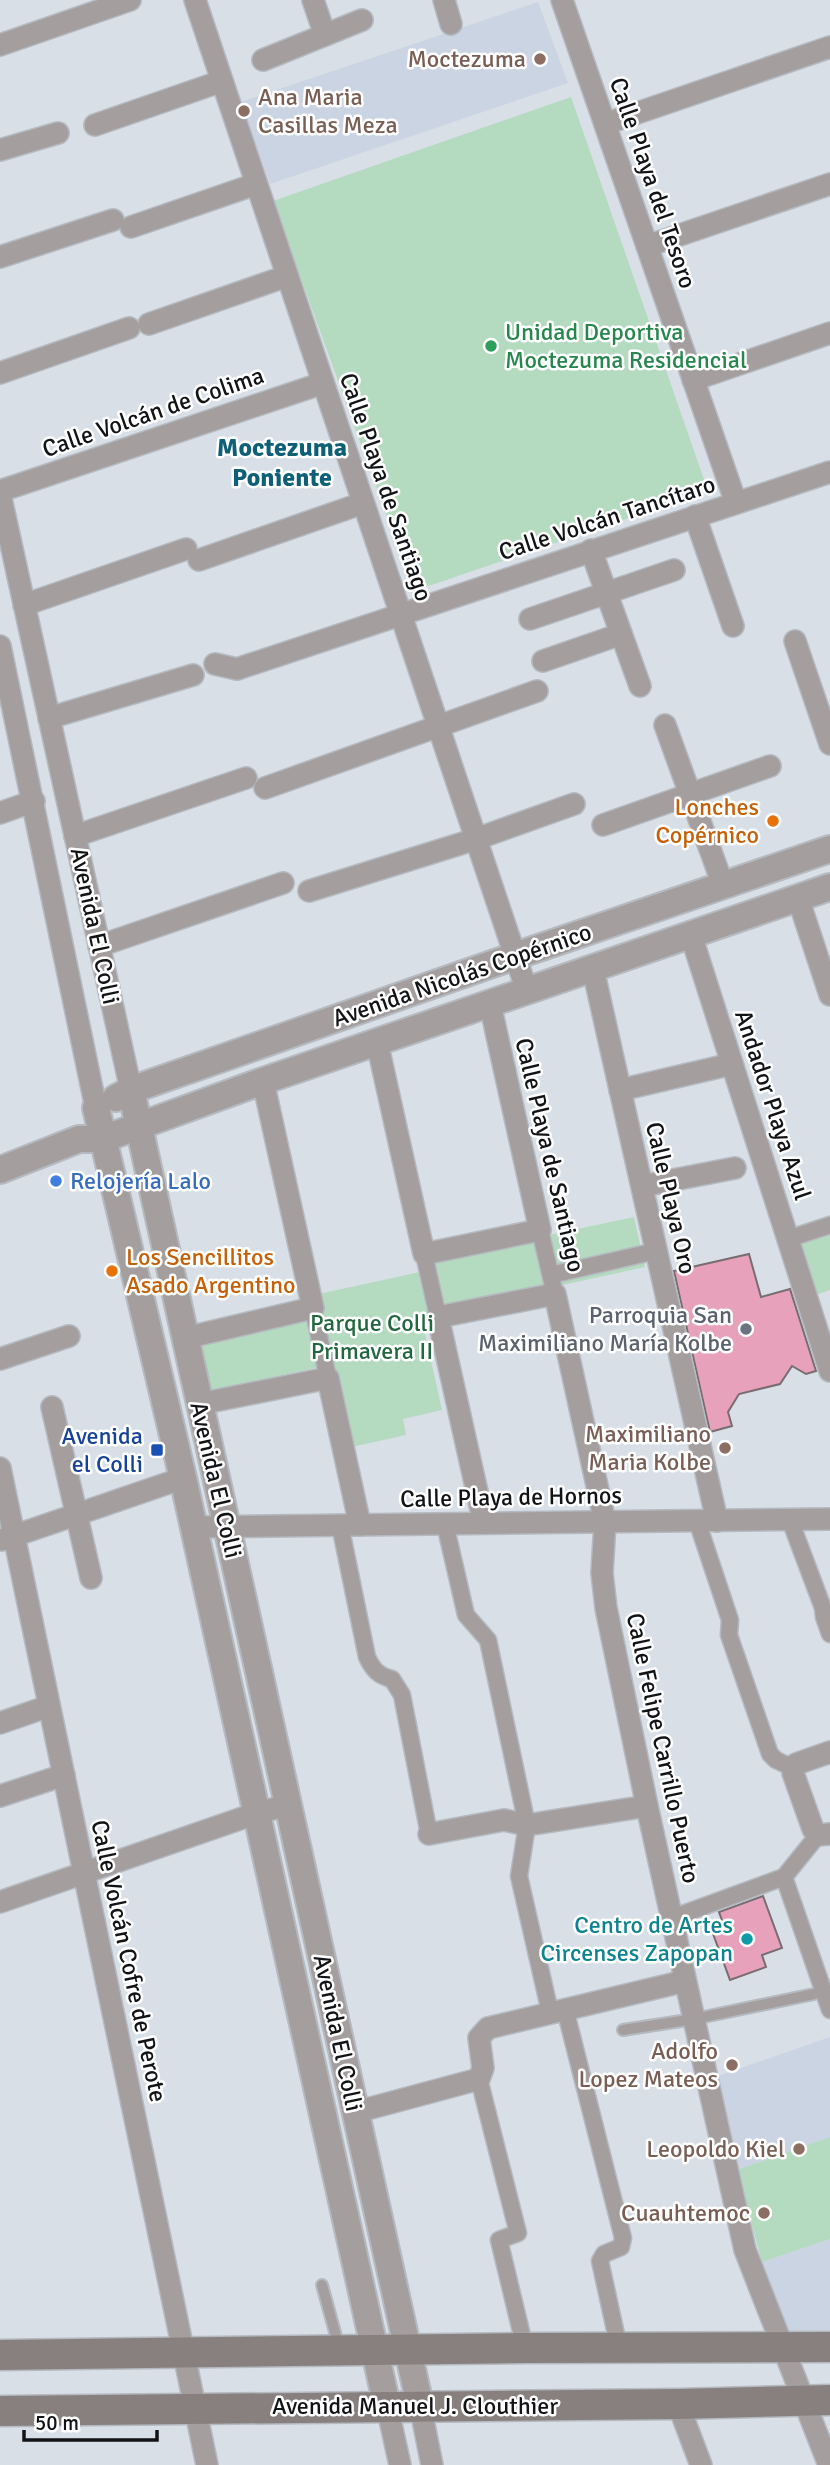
<svg xmlns="http://www.w3.org/2000/svg" width="830" height="2465" font-family="Signika,sans-serif">
<style>
.built{fill:#cbd4e3}
.green{fill:#b4dac0}
.building{fill:#e7a1bb;stroke:#776d71;stroke-width:2}
.lines{fill:none;stroke-linecap:round;stroke-linejoin:round}
.service-casing{stroke:#b5bac1;stroke-width:14}
.pedestrian-casing{stroke:#b5bac1;stroke-width:19}
.minor-casing{stroke:#b5bac1;stroke-width:24}
.tertiary-casing{stroke:#b5bac1;stroke-width:30}
.secondary-casing{stroke:#b5bac1;stroke-width:33}
.service{stroke:#a49e9e;stroke-width:10}
.pedestrian{stroke:#a49e9e;stroke-width:16}
.minor{stroke:#a49e9e;stroke-width:21}
.tertiary{stroke:#a49e9e;stroke-width:26}
.secondary{stroke:#87807f;stroke-width:30}
.education-dot{fill:#8d6e63;stroke:#fff;stroke-width:2.5}
.leisure-dot{fill:#2e9e5b;stroke:#fff;stroke-width:2.5}
.food-dot{fill:#e8710a;stroke:#fff;stroke-width:2.5}
.shop-dot{fill:#3f7fe0;stroke:#fff;stroke-width:2.5}
.worship-dot{fill:#6b7280;stroke:#fff;stroke-width:2.5}
.transit-dot{fill:#1a4fb4;stroke:#fff;stroke-width:2.5}
.culture-dot{fill:#0f9aa8;stroke:#fff;stroke-width:2.5}
.labels{text-anchor:middle;dominant-baseline:central;stroke-width:5;stroke-linejoin:round;paint-order:stroke}
.education-label{font-size:24px;fill:#785e54;stroke:#fff;text-anchor:end}
.street-label{font-size:24px;fill:#121316;stroke:#fff}
.leisure-label{font-size:24px;fill:#27864d;stroke:#fff;text-anchor:start}
.food-label{font-size:24px;fill:#c56008;stroke:#fff;text-anchor:end}
.shop-label{font-size:24px;fill:#366cbe;stroke:#fff;text-anchor:start}
.worship-label{font-size:24px;fill:#5b616d;stroke:#fff;text-anchor:end}
.park-label{font-size:24px;fill:#216740;stroke:#fff}
.transit-label{font-size:24px;fill:#164399;stroke:#fff;text-anchor:end}
.culture-label{font-size:24px;fill:#0d838f;stroke:#fff;text-anchor:end}
.neighbourhood-label{font-size:26px;font-weight:bold;fill:#0e6077;stroke:#fff}
</style>
<rect width="100%" height="100%" fill="#d9dfe7"/>
<g class="built">
<polygon points="538,2 568,83 270,184 241,102"/>
<polygon points="830,2037 830,2137 737,2170 718,2076"/>
<polygon points="830,2239 830,2337 792,2338 762,2262"/>
</g>
<g class="green">
<polygon points="571,97 708,491 414,591 273,201"/>
<polygon points="830,1215 830,1290 812,1296 790,1228"/>
<polygon points="634,1217 645,1267 421,1316 442,1410 403,1419 406,1435 347,1448 328,1365 207,1392 196,1342 314,1295 434,1269 432,1260"/>
<polygon points="830,2137 830,2239 762,2262 737,2170"/>
</g>
<g class="building">
<polygon points="749,1254 761,1297 790,1289 816,1371 806,1374 792,1366 780,1384 739,1394 728,1412 732,1426 710,1432 674,1271"/>
<polygon points="763,1896 782,1948 762,1955 766,1967 730,1980 712,1931 724,1926 719,1912"/>
</g>
<g class="lines">
<g class="service-casing">
<g id="service">
<polyline points="623,2030 694,2019 814,1994"/>
<polyline points="322,2285 339,2347"/>
</g>
</g>
<g class="pedestrian-casing">
<g id="pedestrian">
<polyline points="540,1230 553,1286"/>
<polyline points="788,1239 830,1225"/>
<polyline points="424,1254 438,1317"/>
<polyline points="551,1275 656,1251"/>
<polyline points="313,1308 328,1378"/>
<polyline points="790,1520 823,1608 824,1617 830,1634"/>
<polyline points="697,1521 730,1620 729,1635 770,1754 776,1760 793,1768"/>
<polyline points="445,1524 466,1615 488,1640 527,1825 519,1876 550,2012"/>
<path d="M 340,1525 L 367,1657 C 373,1670 379,1676 392,1679 L 402,1695 L 429,1834"/>
<polyline points="784,1877 830,2010"/>
<polyline points="784,1877 818,1835"/>
<polyline points="672,1918 784,1877"/>
<polyline points="565,2009 623,2238 621,2247 604,2254 600,2261 619,2348"/>
<polyline points="479,2079 518,2233 499,2240 525,2348"/>
</g>
</g>
<g class="minor-casing">
<g id="minor">
<polyline points="195,0 527,991"/>
<polyline points="313,0 325,35"/>
<polyline points="444,0 451,24"/>
<polyline points="562,0 736,503"/>
<polyline points="0,45 130,0"/>
<polyline points="263,60 362,20"/>
<polyline points="605,124 830,47"/>
<polyline points="95,125 222,81"/>
<polyline points="0,150 58,133"/>
<polyline points="131,227 256,184"/>
<polyline points="647,246 830,184"/>
<polyline points="0,257 113,220"/>
<polyline points="149,324 287,276"/>
<polyline points="0,373 129,328"/>
<polyline points="693,380 830,333"/>
<polyline points="0,491 323,383"/>
<polyline points="0,494 131,1090"/>
<polyline points="695,516 733,626"/>
<polyline points="591,550 640,686"/>
<polyline points="199,560 363,503"/>
<polyline points="24,605 186,549"/>
<polyline points="530,619 674,570"/>
<polyline points="795,641 830,744"/>
<polyline points="0,646 96,1108"/>
<polyline points="543,661 621,634"/>
<polyline points="215,664 237,669 830,472"/>
<polyline points="49,718 193,675"/>
<polyline points="665,725 723,885"/>
<polyline points="265,788 537,691"/>
<polyline points="0,813 34,801"/>
<polyline points="603,825 770,766"/>
<polyline points="75,836 246,778"/>
<polyline points="309,891 476,839 574,804"/>
<polyline points="798,898 830,995"/>
<polyline points="691,935 830,1371"/>
<polyline points="99,946 283,883"/>
<polyline points="593,969 717,1521"/>
<polyline points="377,1042 424,1254 540,1230 490,1004"/>
<polyline points="620,1090 732,1064"/>
<polyline points="642,1186 735,1168"/>
<polyline points="185,1338 313,1308 263,1081"/>
<polyline points="0,1359 69,1336"/>
<polyline points="199,1404 328,1378 360,1525"/>
<polyline points="52,1407 91,1578"/>
<polyline points="0,1468 207,2465"/>
<polyline points="484,1523 438,1317 555,1294 605,1522 602,1573 606,1608 647,1806 745,2250 829,2465"/>
<polyline points="193,1527 830,1519"/>
<polyline points="2,1540 183,1478"/>
<polyline points="0,1723 49,1706"/>
<polyline points="830,1752 796,1764 793,1768 793,1773 813,1829 818,1835 830,1834"/>
<polyline points="0,1796 64,1775"/>
<polyline points="429,1834 504,1820 527,1825 647,1806"/>
<polyline points="0,1902 257,1813 288,1805"/>
<polyline points="356,2112 479,2079 483,2068 479,2038 488,2028 685,1981"/>
<polyline points="678,2404 701,2465"/>
<polyline points="420,2405 432,2465"/>
<polyline points="387,2406 400,2465"/>
</g>
</g>
<g class="tertiary-casing">
<g id="tertiary">
<polyline points="131,1090 420,2405"/>
<polyline points="116,1098 131,1090 515,956 830,849"/>
<polyline points="96,1108 183,1478 387,2406"/>
<polyline points="0,1170 79,1139 103,1139 263,1081 830,887"/>
</g>
</g>
<g class="secondary-casing">
<g id="secondary">
<polyline points="0,2355 525,2348 830,2347"/>
<polyline points="0,2411 678,2404 830,2400"/>
</g>
</g>
<use href="#service" class="service"/>
<use href="#pedestrian" class="pedestrian"/>
<use href="#minor" class="minor"/>
<use href="#tertiary" class="tertiary"/>
<use href="#secondary" class="secondary"/>
</g>
<g class="education-dot">
<circle cx="540" cy="59" r="7"/>
<circle cx="244" cy="111" r="7"/>
<circle cx="725" cy="1448" r="7"/>
<circle cx="732" cy="2065" r="7"/>
<circle cx="799" cy="2149" r="7"/>
<circle cx="764" cy="2213" r="7"/>
</g>
<circle class="leisure-dot" cx="491" cy="346" r="7"/>
<g class="food-dot">
<circle cx="773" cy="821" r="7"/>
<circle cx="112" cy="1271" r="7"/>
</g>
<circle class="shop-dot" cx="56" cy="1181" r="7"/>
<circle class="worship-dot" cx="746" cy="1329" r="7"/>
<rect class="transit-dot" x="150" y="1443" width="14" height="14" rx="3.5"/>
<circle class="culture-dot" cx="747" cy="1939" r="7"/>
<g class="labels">
<g class="education-label">
<text x="526" y="59">Moctezuma</text>
<text x="258" y="97" text-anchor="start">Ana Maria<tspan x="258" dy="28">Casillas Meza</tspan></text>
<text x="711" y="1434">Maximiliano<tspan x="711" dy="28">Maria Kolbe</tspan></text>
<text x="718" y="2051">Adolfo<tspan x="718" dy="28">Lopez Mateos</tspan></text>
<text x="785" y="2149">Leopoldo Kiel</text>
<text x="750" y="2213">Cuauhtemoc</text>
</g>
<g class="street-label">
<text transform="translate(653 183) rotate(71)">Calle Playa del Tesoro</text>
<text transform="translate(153 412) rotate(-19)">Calle Volcán de Colima</text>
<text transform="translate(386 487) rotate(71)">Calle Playa de Santiago</text>
<text transform="translate(607 518) rotate(-18)">Calle Volcán Tancítaro</text>
<text transform="translate(95 926) rotate(78)">Avenida El Colli</text>
<text transform="translate(462 975) rotate(-19)">Avenida Nicolás Copérnico</text>
<text transform="translate(773 1105) rotate(72)">Andador Playa Azul</text>
<text transform="translate(550 1155) rotate(77)">Calle Playa de Santiago</text>
<text transform="translate(671 1198) rotate(77)">Calle Playa Oro</text>
<text transform="translate(216 1480) rotate(77)">Avenida El Colli</text>
<text transform="translate(511 1497) rotate(-1)">Calle Playa de Hornos</text>
<text transform="translate(663 1748) rotate(78)">Calle Felipe Carrillo Puerto</text>
<text transform="translate(129 1961) rotate(78)">Calle Volcán Cofre de Perote</text>
<text transform="translate(338 2033) rotate(78)">Avenida El Colli</text>
<text x="415" y="2406">Avenida Manuel J. Clouthier</text>
</g>
<g class="leisure-label">
<text x="505" y="332">Unidad Deportiva<tspan x="505" dy="28">Moctezuma Residencial</tspan></text>
</g>
<g class="food-label">
<text x="759" y="807">Lonches<tspan x="759" dy="28">Copérnico</tspan></text>
<text x="126" y="1257" text-anchor="start">Los Sencillitos<tspan x="126" dy="28">Asado Argentino</tspan></text>
</g>
<g class="shop-label">
<text x="70" y="1181">Relojería Lalo</text>
</g>
<g class="worship-label">
<text x="732" y="1315">Parroquia San<tspan x="732" dy="28">Maximiliano María Kolbe</tspan></text>
</g>
<g class="park-label">
<text x="372" y="1323">Parque Colli<tspan x="372" dy="28">Primavera II</tspan></text>
</g>
<g class="transit-label">
<text x="143" y="1436">Avenida<tspan x="143" dy="28">el Colli</tspan></text>
</g>
<g class="culture-label">
<text x="733" y="1925">Centro de Artes<tspan x="733" dy="28">Circenses Zapopan</tspan></text>
</g>
<g class="neighbourhood-label">
<text x="282" y="448">Moctezuma<tspan x="282" dy="30">Poniente</tspan></text>
</g>
</g>
<path d="M24 2430v10h133v-10" fill="none" stroke="#121316" stroke-width="3.5"/>
<text x="35" y="2430" font-size="21" fill="#121316" stroke="#ffffff" stroke-width="5" paint-order="stroke">50 m</text>
</svg>
